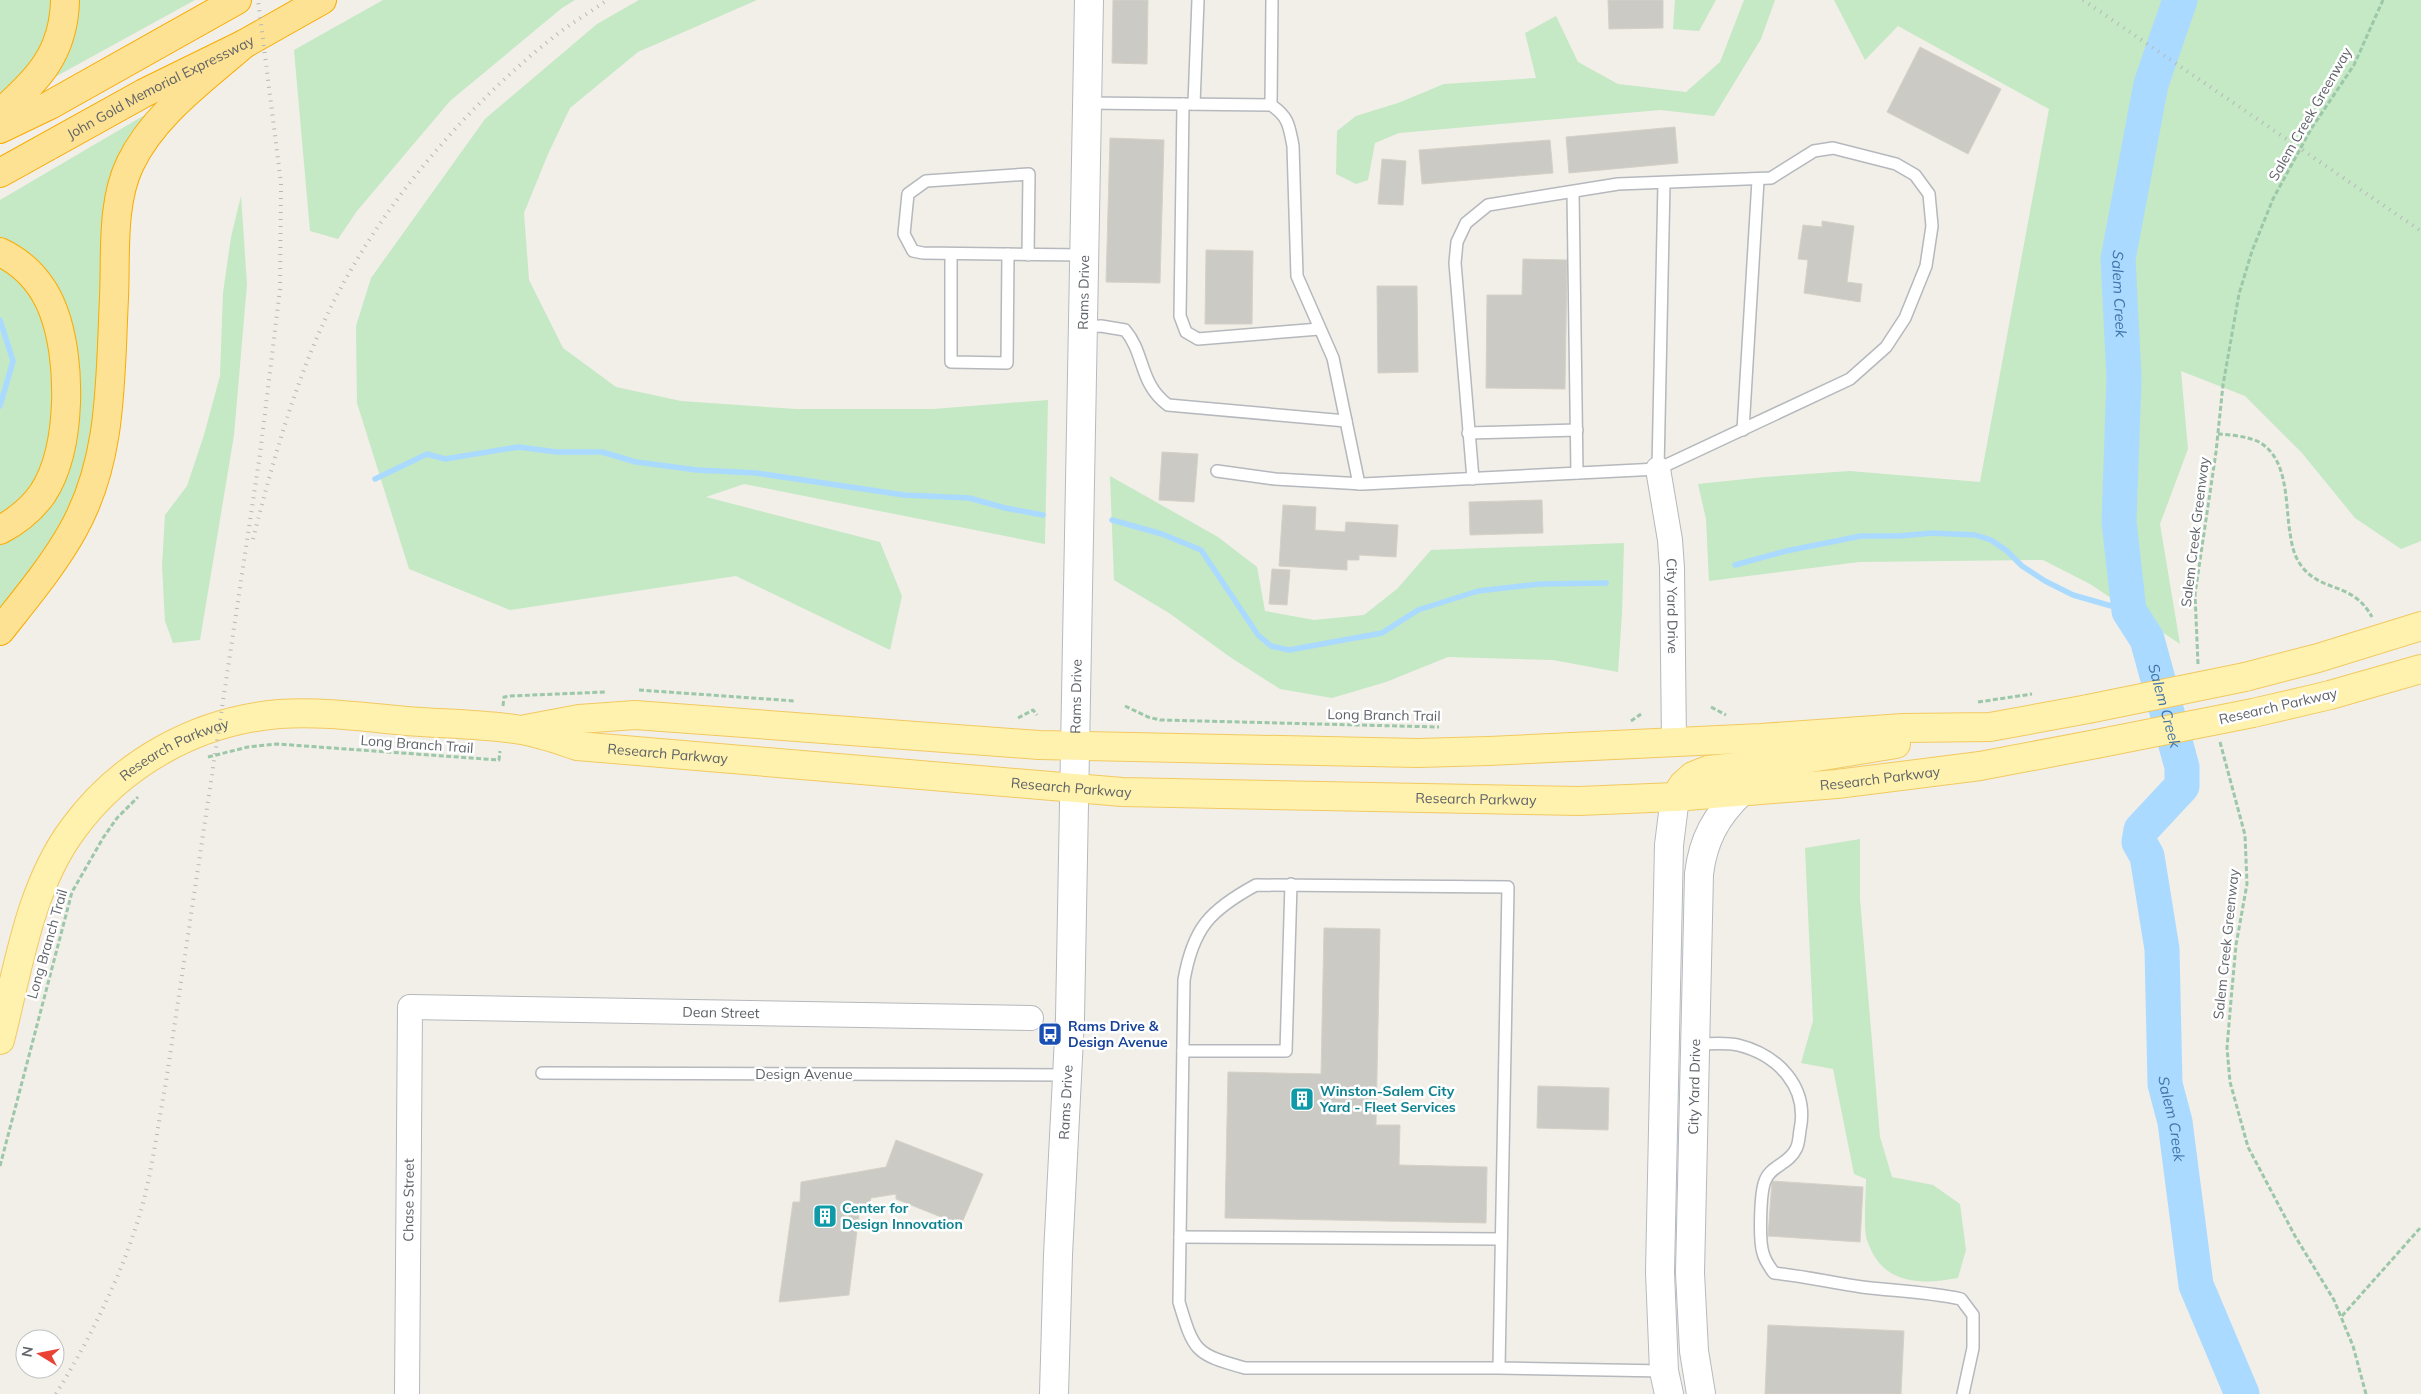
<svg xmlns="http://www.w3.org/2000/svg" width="2421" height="1394" font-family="Mulish,sans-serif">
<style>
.green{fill:#c5e8c5}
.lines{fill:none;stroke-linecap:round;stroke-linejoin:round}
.stream{stroke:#aadaff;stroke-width:5.5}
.river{stroke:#aadaff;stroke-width:35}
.building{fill:#cccac5;stroke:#d6d1c6}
.service-casing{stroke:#b5b8bc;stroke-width:14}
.minor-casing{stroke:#b5b8bc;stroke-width:26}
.secondary-casing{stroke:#b6babf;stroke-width:30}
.primary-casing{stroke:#f2c960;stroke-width:30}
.motorway-casing{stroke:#f9ab00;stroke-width:30}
.path{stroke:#9cc7a9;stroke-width:3;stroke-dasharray:5 2.5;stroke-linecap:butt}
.service{stroke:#fff;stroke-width:11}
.minor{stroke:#fff;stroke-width:24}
.secondary{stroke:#fff;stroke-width:28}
.primary{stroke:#fff2af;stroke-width:28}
.motorway{stroke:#fde293;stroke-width:28}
.rail{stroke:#b6b7b8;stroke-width:4;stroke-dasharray:1 6;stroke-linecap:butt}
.primary-bridge-casing{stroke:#f2c960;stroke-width:30;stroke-linecap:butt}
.primary-bridge{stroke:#fff2af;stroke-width:28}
.labels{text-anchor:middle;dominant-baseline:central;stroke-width:5;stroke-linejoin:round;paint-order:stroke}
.street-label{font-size:14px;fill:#5f6368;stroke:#fff}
.transit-label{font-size:14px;font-weight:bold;fill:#164399;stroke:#fff;text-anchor:start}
.culture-label{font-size:14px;font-weight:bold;fill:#0d838f;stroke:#fff;text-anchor:start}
.water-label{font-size:15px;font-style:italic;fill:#4174aa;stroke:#fff}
</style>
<rect width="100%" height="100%" fill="#f1efe8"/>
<g class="green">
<polygon points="0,0 55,0 41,55 0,99"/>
<path d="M 79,0 L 195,0 L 44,83 C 64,57 80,34 79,0 Z"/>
<polygon points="383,0 575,0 562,8 450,101 357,211 338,239 310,231 294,50"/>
<polygon points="639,0 757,0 638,52 570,108 548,154 524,213 529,280 563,348 616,387 681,401 796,409 933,409 1048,400 1045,544 744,484 706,497 880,542 902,596 890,650 736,576 510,610 409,569 357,403 356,326 371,278 485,119 597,24"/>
<polygon points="1675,0 1716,0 1699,31 1673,29"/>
<polygon points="1744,0 1775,0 1761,39 1714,116 1660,110 1399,133 1375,143 1368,180 1356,184 1336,174 1337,131 1356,116 1398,103 1444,84 1536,78 1525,33 1556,16 1578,62 1618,84 1686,92 1720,62"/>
<polygon points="1834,0 2421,0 2421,541 2401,549 2355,518 2302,453 2245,396 2181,371 2188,449 2160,524 2180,644 2090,584 2043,560 1859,562 1709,581 1706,519 1698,484 1765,477 1850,471 1980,482 2049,109 1898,26 1865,60"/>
<polygon points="155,109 142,129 95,444 59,533 0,615 0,545 6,544 27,526 77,386 14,245 0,238 0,200"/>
<polygon points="241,196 247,284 234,435 200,640 173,643 165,621 162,566 165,515 187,486 204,435 220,376 223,293 231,237"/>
<polygon points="0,264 21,278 43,311 53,365 53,419 43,467 24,499 0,517"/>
<polygon points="1110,476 1218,537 1257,567 1265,611 1314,620 1364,615 1397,589 1431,550 1624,543 1622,614 1618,672 1553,660 1448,657 1386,682 1332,698 1280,689 1230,657 1169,613 1114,580"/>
<path d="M 1860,839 L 1860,899 L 1880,1137 L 1892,1177 L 1933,1185 L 1960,1204 L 1966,1250 L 1958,1278 C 1919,1285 1882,1285 1867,1240 C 1863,1227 1866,1194 1866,1179 L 1854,1174 L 1833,1069 L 1801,1063 L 1813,1021 L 1805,848 Z"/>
</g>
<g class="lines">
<g class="stream">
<polyline points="0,320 13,361 0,406"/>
<polyline points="375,479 427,454 445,459 518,447 557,452 602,452 636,462 697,470 756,473 904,495 969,498 1005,508 1043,515"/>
<polyline points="1112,520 1162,534 1201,550 1258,635 1271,646 1289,650 1382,633 1418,610 1478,591 1540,584 1606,583"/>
<polyline points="1735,565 1786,551 1861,536 1899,536 1932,533 1975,535 1991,540 2007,551 2022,566 2045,581 2073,595 2129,611"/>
</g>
<path class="river" id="s1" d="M 2180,0 L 2151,84 L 2118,259 L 2124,378 L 2119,522 L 2129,611 L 2147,639 L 2182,767 L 2182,786 L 2141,830 L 2139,842 L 2147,856 L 2162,949 L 2165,1084 L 2175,1122 L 2196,1285 L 2242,1394"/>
</g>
<g class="building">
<polygon points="1113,0 1148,0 1147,64 1112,63"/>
<polygon points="1608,0 1663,0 1663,28 1609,29"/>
<polygon points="1920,47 2001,89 1968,154 1887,112"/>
<polygon points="1675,127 1678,163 1569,173 1566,137"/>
<polygon points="1110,138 1164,140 1160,283 1106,282"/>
<polygon points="1550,140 1553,173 1422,184 1419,150"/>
<polygon points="1382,159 1406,161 1403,205 1378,204"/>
<polygon points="1822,221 1854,226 1847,282 1862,284 1860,302 1804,293 1808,260 1798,259 1803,225 1822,227"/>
<polygon points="1206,250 1253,251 1252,324 1205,324"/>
<polygon points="1523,259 1567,260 1565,389 1486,388 1487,295 1522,295"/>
<polygon points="1377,286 1417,286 1418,372 1378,373"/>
<polygon points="1162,452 1198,454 1194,502 1159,500"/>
<polygon points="1542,500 1543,533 1470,535 1469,502"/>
<polygon points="1283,505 1316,507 1315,530 1345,532 1346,522 1398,525 1396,557 1359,555 1359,560 1347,560 1347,570 1279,566"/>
<polygon points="1272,569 1290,570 1287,605 1269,604"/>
<polygon points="1324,928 1380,929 1376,1125 1400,1125 1399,1165 1487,1167 1486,1223 1225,1218 1228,1072 1321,1074"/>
<polygon points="1538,1086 1609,1088 1608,1130 1537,1128"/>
<polygon points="896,1140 983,1174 961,1225 896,1199 896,1194 871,1198 868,1208 860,1207 849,1295 779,1302 793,1202 800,1202 801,1182 886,1167"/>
<polygon points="1772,1181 1863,1187 1860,1242 1768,1236"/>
<polygon points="1768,1325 1904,1331 1901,1394 1765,1394"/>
</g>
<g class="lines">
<g class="service-casing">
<g id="service">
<path d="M 1087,103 L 1271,105 C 1289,117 1289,126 1293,146 L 1297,276 L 1333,358 L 1359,484"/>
<polyline points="1183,104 1180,316 1186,332 1198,339 1319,329"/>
<polyline points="1194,104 1198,0"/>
<polyline points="1271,105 1272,0"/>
<polyline points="1573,192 1577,473"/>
<polyline points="951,254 951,362 1007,363 1008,254"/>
<polyline points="1028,255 1029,174 926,181 908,194 904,234 913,251 923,253 1084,255"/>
<path d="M 1083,327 L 1101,326 L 1125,330 C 1145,353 1139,384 1168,405 L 1346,421"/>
<polyline points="1743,430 1758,180"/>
<polyline points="1468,433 1577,430"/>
<polyline points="1658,469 1664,183"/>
<polyline points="1217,471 1275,479 1363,484 1658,469 1850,379 1886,347 1905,318 1926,266 1932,226 1929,194 1915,175 1896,164 1833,148 1814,151 1771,178 1618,184 1488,205 1466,223 1457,242 1455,263 1473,479"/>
<path d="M 1696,1044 C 1709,1044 1725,1042 1738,1045 C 1778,1055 1809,1087 1800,1130 C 1799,1136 1799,1144 1796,1149 C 1789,1164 1770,1166 1765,1181 C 1760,1193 1759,1241 1763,1253 C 1765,1261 1769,1266 1774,1273 C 1804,1276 1833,1283 1862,1287 C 1895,1291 1928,1292 1961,1299 L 1973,1315 L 1973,1348 L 1963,1394"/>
<polyline points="1183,1051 1286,1051 1291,884"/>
<polyline points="542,1073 1067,1075"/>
<polyline points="1180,1237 1501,1239"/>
<path d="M 1499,1368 L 1508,887 L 1256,885 C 1210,910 1193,928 1184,980 L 1179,1302 C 1194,1352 1195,1354 1245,1368 L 1499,1368 L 1664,1371"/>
</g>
</g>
<g class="minor-casing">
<g id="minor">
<path id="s2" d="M 1658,469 L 1670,540 L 1672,568 L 1674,742"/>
<path id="s3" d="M 407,1394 L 410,1007 L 1031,1018"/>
</g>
</g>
<g class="secondary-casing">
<g id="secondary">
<path id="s4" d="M 1054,1394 L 1058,1255 L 1070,1018 L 1089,0"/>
<polyline points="1669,1394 1664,1371 1660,1272 1669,845 1675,797"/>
<path id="s5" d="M 1701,1394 L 1694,1351 L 1690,1273 L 1699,874 C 1703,840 1716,816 1741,792"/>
</g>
</g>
<g class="primary-casing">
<g id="primary">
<polyline points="2245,677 2318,658 2421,626"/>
<polyline points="2253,713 2330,695 2421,669"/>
<polyline points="526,729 579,719 635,715 1039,745 1418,753 1489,751 1761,738 1903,728 1990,727 2088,709"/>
<polyline points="1675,797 1683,785 1693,776 1708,770 1792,761 1896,744"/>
<path id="s6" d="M 0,1040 C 18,970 29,888 73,829 C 121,763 197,721 279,714 C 321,711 364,717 406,721 C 444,724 484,724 521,730 C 540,733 559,740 577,746 L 1122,792 L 1579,801 L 1675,797 L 1837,784 L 1980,766 L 2096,744"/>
</g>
</g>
<g class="motorway-casing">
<g id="motorway">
<path d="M 0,113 C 38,80 64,53 65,0"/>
<polyline points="0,129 50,105 237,0"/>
<path id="s7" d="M 0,173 L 144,93 L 244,44 L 322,0"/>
<path d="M 0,252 C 25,264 43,284 53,310 C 72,359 72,448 43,493 C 32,509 17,521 0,530"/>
<path d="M 0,631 C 25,599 53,566 73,530 C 113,459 110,378 114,298 C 116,255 111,204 130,164 C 154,114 204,79 244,44"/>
</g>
</g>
<g class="path">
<path d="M 2218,434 C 2231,435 2247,436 2259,442 C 2289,459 2285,503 2290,533 C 2292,546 2294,557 2303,568 C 2324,593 2353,582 2372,617"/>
<polyline points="2198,664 2195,594 2216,452 2223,385 2239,294 2252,251 2273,199 2311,129 2354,65 2383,0"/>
<polyline points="639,690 795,701"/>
<polyline points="1978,702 2032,694"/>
<polyline points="503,706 504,697 510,696 605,692"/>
<polyline points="1125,706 1148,717 1160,720 1439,727"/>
<polyline points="1711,707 1726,715"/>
<polyline points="1018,718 1033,710 1037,715"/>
<polyline points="1631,721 1641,714"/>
<polyline points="2220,742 2245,835 2247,884 2236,945 2231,1000 2227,1048 2230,1082 2248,1147 2295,1236 2334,1300 2353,1346 2366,1394"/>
<polyline points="208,757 248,747 277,744 499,760 500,751"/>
<polyline points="0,1166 72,892 103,838 117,818 138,797"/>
<polyline points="2342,1316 2421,1227"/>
</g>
<use href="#service" class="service"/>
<use href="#minor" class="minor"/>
<use href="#secondary" class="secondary"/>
<use href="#primary" class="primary"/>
<use href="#motorway" class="motorway"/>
<g class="rail">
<polyline points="2083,0 2421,231"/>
<path d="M 253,539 C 273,461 294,385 328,313 C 379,207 468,103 560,32 C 575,21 592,11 607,0"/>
<path d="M 56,1394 C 92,1335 123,1273 142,1207 C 153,1166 158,1124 166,1082 L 260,454 L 280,289 L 281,183 L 258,0"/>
</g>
<g class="primary-bridge-casing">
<g id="primary-bridge">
<polyline points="2088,709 2245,677"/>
<polyline points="2096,744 2253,713"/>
</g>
</g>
<use href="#primary-bridge" class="primary-bridge"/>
</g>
<defs>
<g id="bus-square" transform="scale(1.25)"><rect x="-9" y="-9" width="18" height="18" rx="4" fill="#1a4fb4" stroke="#fff"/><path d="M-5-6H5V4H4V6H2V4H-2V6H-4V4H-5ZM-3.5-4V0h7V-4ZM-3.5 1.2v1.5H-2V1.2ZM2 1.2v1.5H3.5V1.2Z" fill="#fff"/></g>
<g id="building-square" transform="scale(1.25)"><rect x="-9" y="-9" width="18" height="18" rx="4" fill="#0f9aa8" stroke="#fff"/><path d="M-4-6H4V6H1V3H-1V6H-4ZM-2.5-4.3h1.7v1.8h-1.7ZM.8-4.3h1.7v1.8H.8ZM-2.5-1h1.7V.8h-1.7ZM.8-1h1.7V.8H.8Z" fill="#fff"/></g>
</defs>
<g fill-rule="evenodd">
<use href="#bus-square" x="1050" y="1034"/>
<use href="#building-square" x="1302" y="1099"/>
<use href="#building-square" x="825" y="1216"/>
</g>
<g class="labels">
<g class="street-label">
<text stroke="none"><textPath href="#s7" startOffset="182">John Gold Memorial Expressway</textPath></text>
<text transform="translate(2310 114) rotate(-60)">Salem Creek Greenway</text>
<text stroke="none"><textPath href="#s4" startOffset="1102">Rams Drive</textPath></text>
<text transform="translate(2195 532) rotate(-83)">Salem Creek Greenway</text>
<text stroke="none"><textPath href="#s2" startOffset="138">City Yard Drive</textPath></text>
<text stroke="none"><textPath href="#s4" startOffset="698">Rams Drive</textPath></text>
<text transform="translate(2278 706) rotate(-13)">Research Parkway</text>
<text transform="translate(1384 715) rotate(1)">Long Branch Trail</text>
<text transform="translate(417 744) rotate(4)">Long Branch Trail</text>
<text stroke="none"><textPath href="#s6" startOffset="356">Research Parkway</textPath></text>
<text stroke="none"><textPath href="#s6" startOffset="860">Research Parkway</textPath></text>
<text stroke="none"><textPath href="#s6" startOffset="2075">Research Parkway</textPath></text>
<text stroke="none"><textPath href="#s6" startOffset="1265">Research Parkway</textPath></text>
<text stroke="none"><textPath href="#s6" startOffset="1670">Research Parkway</textPath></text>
<text transform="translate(47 944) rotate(-74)">Long Branch Trail</text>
<text transform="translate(2226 944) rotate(-84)">Salem Creek Greenway</text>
<text stroke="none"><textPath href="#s3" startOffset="698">Dean Street</textPath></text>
<text x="804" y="1074">Design Avenue</text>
<text stroke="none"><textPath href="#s5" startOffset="308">City Yard Drive</textPath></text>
<text stroke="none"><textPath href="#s4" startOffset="292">Rams Drive</textPath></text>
<text stroke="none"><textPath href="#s3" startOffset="194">Chase Street</textPath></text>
</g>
<g class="transit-label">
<text x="1068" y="1026">Rams Drive &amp;<tspan x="1068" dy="16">Design Avenue</tspan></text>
</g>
<g class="culture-label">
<text x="1320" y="1091">Winston-Salem City<tspan x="1320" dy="16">Yard - Fleet Services</tspan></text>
<text x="842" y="1208">Center for<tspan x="842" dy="16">Design Innovation</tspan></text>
</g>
<g class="water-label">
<text stroke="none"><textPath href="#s1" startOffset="302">Salem Creek</textPath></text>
<text stroke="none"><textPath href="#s1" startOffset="722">Salem Creek</textPath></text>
<text stroke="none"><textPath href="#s1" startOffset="1158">Salem Creek</textPath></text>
</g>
</g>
<g transform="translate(40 1354) rotate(280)"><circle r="24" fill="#ffffff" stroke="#bfc1c3"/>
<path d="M0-4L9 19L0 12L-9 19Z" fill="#ea4335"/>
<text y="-8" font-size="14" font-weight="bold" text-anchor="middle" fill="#5f6368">N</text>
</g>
</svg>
